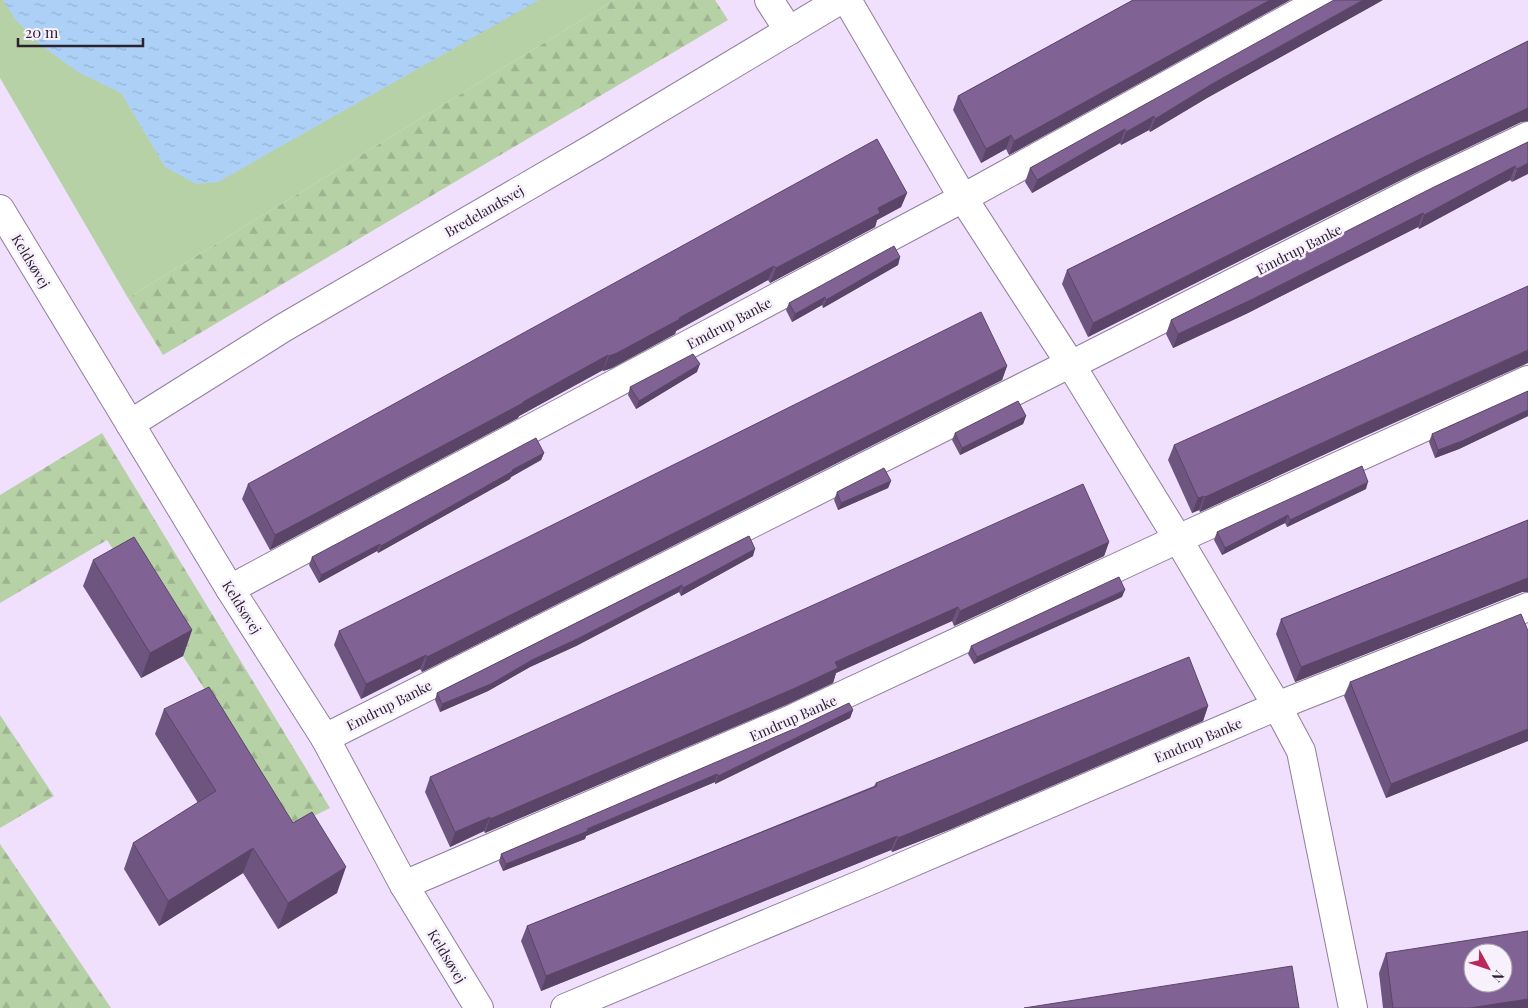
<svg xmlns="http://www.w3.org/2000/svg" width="1528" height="1008" font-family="'Playfair Display',serif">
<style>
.forest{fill:url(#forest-firs)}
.garden{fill:#b7d1a6}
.water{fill:url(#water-ripples)}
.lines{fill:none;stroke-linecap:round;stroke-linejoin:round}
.minor-casing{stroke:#8f7f9b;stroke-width:30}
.minor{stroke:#fff;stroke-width:28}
.wall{fill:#6e557f}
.shaded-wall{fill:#5a4568}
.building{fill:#806394;stroke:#5a4568;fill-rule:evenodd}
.labels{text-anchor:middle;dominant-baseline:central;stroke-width:5;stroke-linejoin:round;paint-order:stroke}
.street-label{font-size:14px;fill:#2a232f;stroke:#f8f1fd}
</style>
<defs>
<pattern id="forest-firs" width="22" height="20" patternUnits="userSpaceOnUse" patternTransform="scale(1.25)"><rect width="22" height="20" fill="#b7d1a6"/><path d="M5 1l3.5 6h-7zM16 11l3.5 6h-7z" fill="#9eb38f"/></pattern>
<pattern id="water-ripples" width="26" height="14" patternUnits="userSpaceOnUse" patternTransform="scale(1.25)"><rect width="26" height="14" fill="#add0f7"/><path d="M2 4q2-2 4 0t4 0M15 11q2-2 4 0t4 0" fill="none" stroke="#95b2d4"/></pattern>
</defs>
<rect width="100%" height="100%" fill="#f1dffe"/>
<g class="forest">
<polygon points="614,0 715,0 728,20 163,355 128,298"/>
<polygon points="102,433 330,808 294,826 107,540 0,603 0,495"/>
<polygon points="0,715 54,796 0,828"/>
<polygon points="0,844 111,1008 0,1008"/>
</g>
<polygon class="garden" points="0,0 614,0 128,298 0,78"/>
<polygon class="water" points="3,0 539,0 218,182 196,184 165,167 121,93 78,72 38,43 15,19"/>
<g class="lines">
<g class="minor-casing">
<g id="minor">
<polyline points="769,0 789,31"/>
<polyline points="847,0 963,198 1071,365 1178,539 1277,706 1301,751 1353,1008"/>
<polyline points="0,209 230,589 325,738 404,885 479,1008"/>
<polyline points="130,424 283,328 595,147 840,0"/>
<polyline points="230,589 963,198 1322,0"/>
<polyline points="325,738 1061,368 1071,365 1422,187 1528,136"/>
<polyline points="404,885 794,718 1178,539 1528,380"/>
<polyline points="565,1008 869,881 1277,706 1528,607"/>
</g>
</g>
<use href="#minor" class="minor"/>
</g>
<g class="wall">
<polygon points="1133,0 1290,0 1009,155 1006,149 981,163 953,110 958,96"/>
<polygon points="1383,0 1207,98 1150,132 1149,130 1121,145 1120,143 1032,193 1025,182 1030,168"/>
<polygon points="1528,41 1528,121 1521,122 1415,173 1088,337 1062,284 1067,270"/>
<polygon points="1528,142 1512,182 1510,180 1419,229 1418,227 1248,313 1173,348 1166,334 1171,320"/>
<polygon points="907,193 901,207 877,220 875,227 770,283 768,280 676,331 675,334 612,368 603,371 603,370 519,416 518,418 270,550 242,499 248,484"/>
<polygon points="900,257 898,265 823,308 822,305 792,322 786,310 789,303"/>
<polygon points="1007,366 1002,380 422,672 420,669 361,699 334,645 339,631"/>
<polygon points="697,372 636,409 628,395 630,387"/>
<polygon points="1528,391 1528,416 1459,449 1435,458 1429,442 1432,434"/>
<polygon points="1026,416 1023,424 960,455 952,440 955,433"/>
<polygon points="1347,444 1200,512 1199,510 1192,513 1168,460 1174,445"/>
<polygon points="544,453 541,460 511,477 510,479 378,553 377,551 319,583 309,565 312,557"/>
<polygon points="891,481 888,488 838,510 834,500 837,492"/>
<polygon points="1366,489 1287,527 1285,523 1222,555 1214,540 1217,532"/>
<polygon points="1528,520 1528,592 1522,592 1295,682 1276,634 1281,619"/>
<polygon points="749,536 753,556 681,596 679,592 576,646 530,667 488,691 440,712 435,700 437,693"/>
<polygon points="1109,542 1104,556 954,626 952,621 836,673 833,683 788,704 485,833 484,831 450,847 425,792 430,777"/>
<polygon points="93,560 192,630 183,656 141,678 83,586"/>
<polygon points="1122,597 974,664 968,654 971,646"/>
<polygon points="1528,631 1528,741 1386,798 1344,696 1350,682"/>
<polygon points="1208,706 1203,721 951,829 892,852 891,850 541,991 521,941 527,926 874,786 876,783"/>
<polygon points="164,709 337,893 278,929 243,873 159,926 124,869 133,843 198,803 155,734"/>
<polygon points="853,710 850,718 715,784 715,782 586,836 585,839 503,871 499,862 501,854"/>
<polygon points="1386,953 1528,1008 1383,1008 1379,973"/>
</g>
<g class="shaded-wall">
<polygon points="1270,0 1290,0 1009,155 1014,141"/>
<polygon points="1363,0 1383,0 1207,98 1150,132 1155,119 1212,84"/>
<polygon points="1526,108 1528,108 1528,121 1521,122 1415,173 1088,337 1093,323 1420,159"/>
<polygon points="1154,116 1149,130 1121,145 1126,132"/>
<polygon points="1125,129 1120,143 1032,193 1037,180"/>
<polygon points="1011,135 1006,149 981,163 986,149"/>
<polygon points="1528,163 1528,174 1512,182 1517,169"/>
<polygon points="1515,166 1510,180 1419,229 1424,215"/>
<polygon points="907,193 901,207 877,220 875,227 770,283 776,268 878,208"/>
<polygon points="1423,213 1418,227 1248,313 1173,348 1178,334"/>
<polygon points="900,257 898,265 823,308 826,300"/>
<polygon points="774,266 768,280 676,331 675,334 612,368 603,371 609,356"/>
<polygon points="825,297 822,305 792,322 795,314"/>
<polygon points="1528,350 1528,363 1347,444 1200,512 1205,497 1352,429"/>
<polygon points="608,355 603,370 519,416 518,418 270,550 275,535"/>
<polygon points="700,364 697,372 636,409 639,401"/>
<polygon points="1007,366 1002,380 422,672 427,657"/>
<polygon points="1528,410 1528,416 1459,449 1435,458 1438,450"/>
<polygon points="1026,416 1023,424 960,455 962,448"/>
<polygon points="544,453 541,460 511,477 510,479 378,553 381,546 512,470"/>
<polygon points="891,481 888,488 838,510 841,503"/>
<polygon points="1368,482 1366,489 1287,527 1290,520"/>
<polygon points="1204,496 1199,510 1192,513 1198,498"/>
<polygon points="1288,515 1285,523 1222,555 1225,548"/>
<polygon points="1109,542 1104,556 954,626 960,611"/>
<polygon points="380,544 377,551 319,583 321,575"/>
<polygon points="755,549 753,556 681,596 683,588"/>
<polygon points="1528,578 1528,592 1522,592 1295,682 1301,667"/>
<polygon points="682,585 679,592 576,646 530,667 488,691 440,712 442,704"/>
<polygon points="1125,590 1122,597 974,664 977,657"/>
<polygon points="958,607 952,621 836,673 833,683 788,704 485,833 490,819"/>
<polygon points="192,630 183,656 141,678 150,653"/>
<polygon points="426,655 420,669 361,699 366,684"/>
<polygon points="1208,706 1203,721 951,829 892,852 898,838"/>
<polygon points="853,710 850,718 715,784 718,776"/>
<polygon points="1528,729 1528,741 1386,798 1391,784"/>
<polygon points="717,774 715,782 586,836 585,839 503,871 506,864"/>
<polygon points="490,817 484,831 450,847 455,832"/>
<polygon points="897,836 891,850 541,991 546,976"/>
<polygon points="253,848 243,873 159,926 168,901"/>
<polygon points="346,867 337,893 278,929 288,903"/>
<polygon points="1528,999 1528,1008 1470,1008"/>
</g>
<g class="building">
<polygon points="1133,0 1270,0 1014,141 1011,135 986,149 958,96"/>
<polygon points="1334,0 1363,0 1212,84 1155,119 1154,116 1126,132 1125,129 1037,180 1030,168"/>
<polygon points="1528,41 1528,108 1420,159 1093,323 1067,270"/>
<polygon points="877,139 907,193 878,208 880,213 776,268 774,266 679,318 680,319 617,353 609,356 608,355 523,402 523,403 275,535 248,484"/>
<polygon points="1528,142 1528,163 1517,169 1515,166 1424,215 1423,213 1253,299 1178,334 1171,320 1434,187"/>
<polygon points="894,246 900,257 826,300 825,297 795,314 789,303"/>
<polygon points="1528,286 1528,350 1352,429 1205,497 1204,496 1198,498 1174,445"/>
<polygon points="981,312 1007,366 427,657 426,655 366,684 339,631"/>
<polygon points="693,354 700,364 639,401 630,387"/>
<polygon points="1528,391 1528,410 1462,441 1438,450 1432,434"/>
<polygon points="1018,401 1026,416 962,448 955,433"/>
<polygon points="536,438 544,453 512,470 513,471 381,546 380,544 321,575 312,557"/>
<polygon points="1362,466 1368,482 1290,520 1288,515 1225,548 1217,532"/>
<polygon points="884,468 891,481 841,503 837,492"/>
<polygon points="1083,484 1109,542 960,611 958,607 835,662 838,668 793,689 490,819 490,817 455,832 430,777"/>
<polygon points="1528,520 1528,578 1301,667 1281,619"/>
<polygon points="749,536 755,549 683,588 682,585 579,638 532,660 491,684 442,704 437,693"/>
<polygon points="134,537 192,630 150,653 93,560"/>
<polygon points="1119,577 1125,590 977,657 971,646"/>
<polygon points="1521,614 1528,631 1528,729 1391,784 1350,682"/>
<polygon points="1189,657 1208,706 956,814 898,838 897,836 546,976 527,926 877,786 876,783"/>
<polygon points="209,687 293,823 312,812 346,867 288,903 253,848 168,901 133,843 216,791 164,709"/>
<polygon points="849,703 853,710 718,776 717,774 587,829 588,831 506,864 501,854 803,725"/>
<path d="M 1528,931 L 1528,999 L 1470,1008 L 1393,1008 L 1386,953 ZM 1473,953 L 1503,953 L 1503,983 L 1473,983 Z"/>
<polygon points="1292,966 1299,1008 1024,1008"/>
</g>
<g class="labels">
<g class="street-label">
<text transform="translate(484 211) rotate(-30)">Bredelandsvej</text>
<text transform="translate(1299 249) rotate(-27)">Emdrup Banke</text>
<text transform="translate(31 261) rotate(59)">Keldsøvej</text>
<text transform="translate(729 323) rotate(-28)">Emdrup Banke</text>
<text transform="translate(242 607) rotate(58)">Keldsøvej</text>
<text transform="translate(389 705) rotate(-27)">Emdrup Banke</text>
<text transform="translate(793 718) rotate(-24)">Emdrup Banke</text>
<text transform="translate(1198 740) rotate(-23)">Emdrup Banke</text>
<text transform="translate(447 956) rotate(59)">Keldsøvej</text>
</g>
</g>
<g transform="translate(1488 968) rotate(130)"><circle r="24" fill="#f8f1fd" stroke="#a69fab"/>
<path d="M0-4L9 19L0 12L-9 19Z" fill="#b8295a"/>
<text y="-8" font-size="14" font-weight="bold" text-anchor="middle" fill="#2a232f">N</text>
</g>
<path d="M18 38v8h125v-8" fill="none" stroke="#2a232f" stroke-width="2.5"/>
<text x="25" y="38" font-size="15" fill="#2a232f" stroke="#f8f1fd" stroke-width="4" paint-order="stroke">20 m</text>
</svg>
